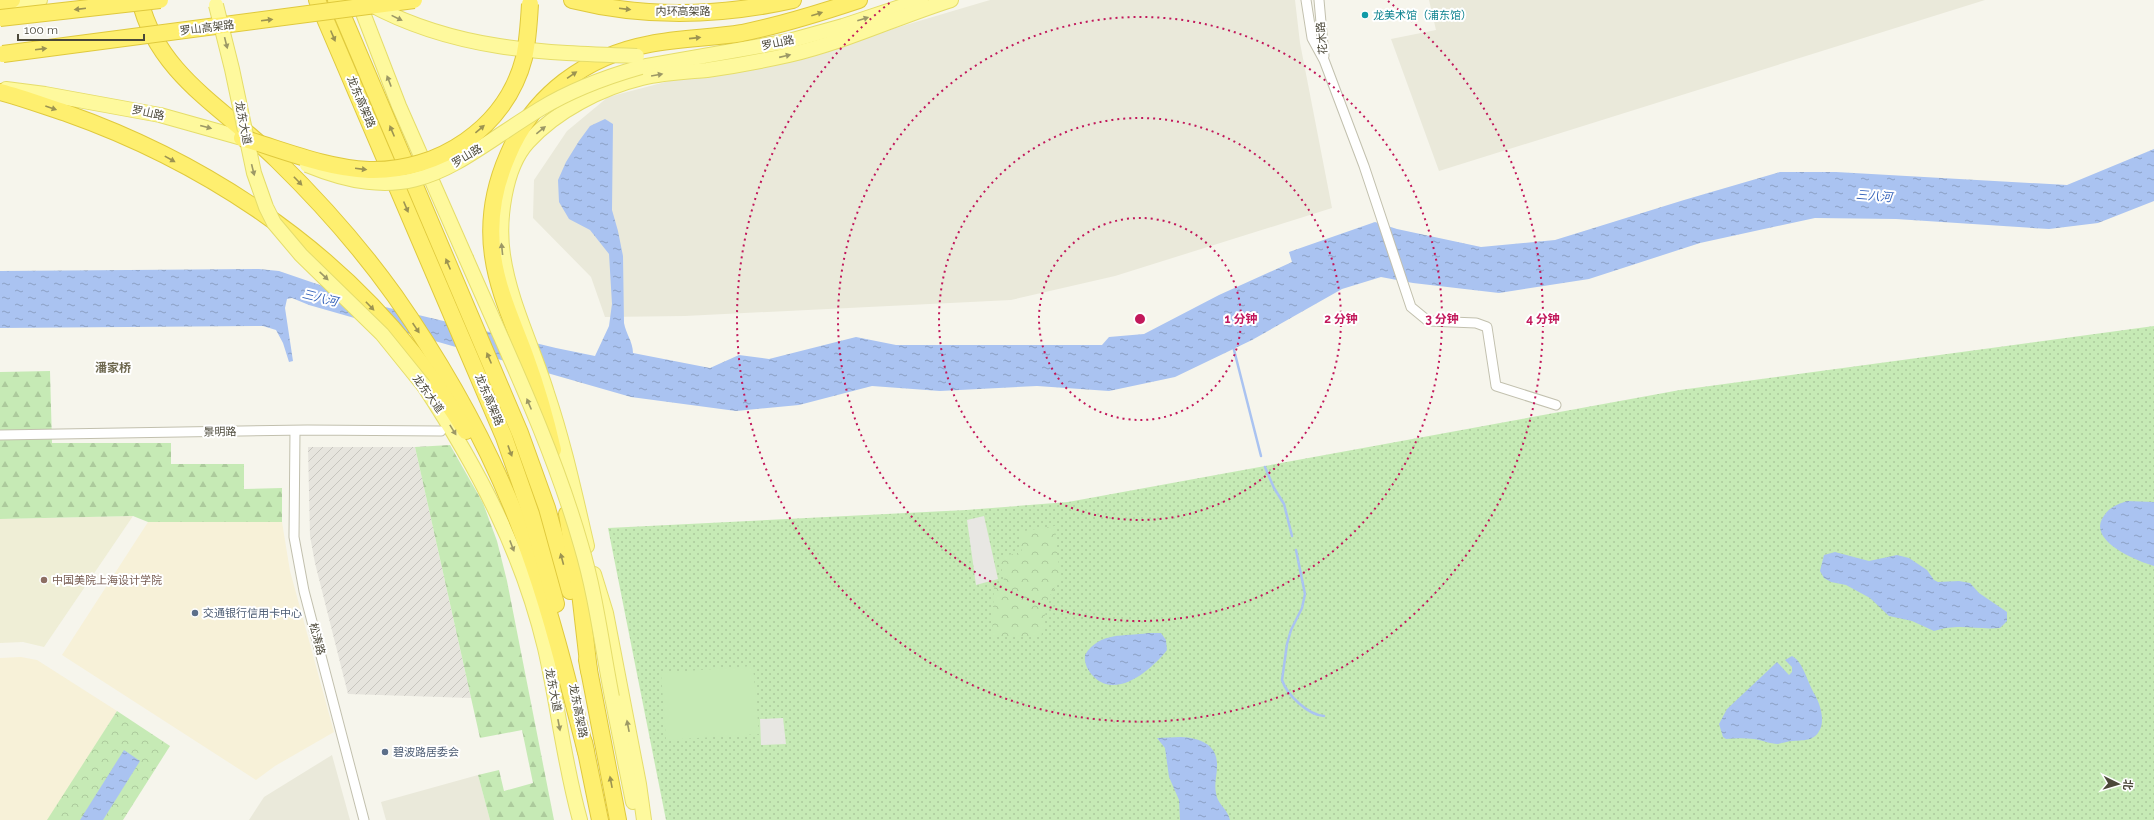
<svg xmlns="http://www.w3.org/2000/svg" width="2154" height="820" font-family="Raleway,'Noto Sans SC',sans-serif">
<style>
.residential{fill:#eae9da}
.commercial{fill:#f7f1d8}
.industrial{fill:url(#industrial-furrows)}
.education{fill:#efeed6}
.grass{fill:url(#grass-dots)}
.forest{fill:url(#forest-firs)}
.park{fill:url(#park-crowns)}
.garden{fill:#c6eab5}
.parking{fill:#e8e7e3}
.water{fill:url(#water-ripples)}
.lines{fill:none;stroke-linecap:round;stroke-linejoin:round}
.stream{stroke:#aac3f1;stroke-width:2.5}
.street-casing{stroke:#c2c0ae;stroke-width:11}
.primary-casing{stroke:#e5dd6b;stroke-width:16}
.highway-casing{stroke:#dfc93d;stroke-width:18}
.street{stroke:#fff;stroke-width:9}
.primary{stroke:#fef99d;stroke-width:14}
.highway{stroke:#feef6f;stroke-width:16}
.primary-bridge-casing{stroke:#e5dd6b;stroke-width:16;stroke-linecap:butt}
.highway-bridge-casing{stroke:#dfc93d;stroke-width:18;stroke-linecap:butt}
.primary-bridge{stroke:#fef99d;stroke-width:14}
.highway-bridge{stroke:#feef6f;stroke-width:16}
.oneway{fill:#9c9351}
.oneway2{fill:#9c9866}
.ring{fill:none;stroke:#c2185b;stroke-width:2;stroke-dasharray:2 4}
.culture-dot{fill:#0f9aa8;stroke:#fff;stroke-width:1.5}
.education-dot{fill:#8d6e63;stroke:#fff;stroke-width:1.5}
.service-dot{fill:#5c6f8a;stroke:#fff;stroke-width:1.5}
.labels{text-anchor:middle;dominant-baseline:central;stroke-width:4;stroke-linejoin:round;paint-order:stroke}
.street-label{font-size:11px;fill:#4b4839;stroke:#fff}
.culture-label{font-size:11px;fill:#0d838f;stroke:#fff;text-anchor:start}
.education-label{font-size:11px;fill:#785e54;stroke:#fff;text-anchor:start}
.service-label{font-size:11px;fill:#4e5e75;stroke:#fff;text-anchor:start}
.water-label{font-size:12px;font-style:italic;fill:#305fb9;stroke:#fff}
.neighbourhood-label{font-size:12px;font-weight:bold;fill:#6e6950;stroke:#fff}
.centre{fill:#c2185b;stroke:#fff;stroke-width:2}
.ring-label{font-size:12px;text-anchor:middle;font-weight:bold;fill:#c2185b;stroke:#fff;stroke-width:4;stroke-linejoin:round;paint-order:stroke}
</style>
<defs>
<pattern id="industrial-furrows" width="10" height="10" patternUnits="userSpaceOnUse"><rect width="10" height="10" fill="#e6e4dd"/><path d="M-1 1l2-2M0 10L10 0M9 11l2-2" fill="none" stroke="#c7c5be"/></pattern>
<pattern id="grass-dots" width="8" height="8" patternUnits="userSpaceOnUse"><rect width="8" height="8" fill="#c6eab5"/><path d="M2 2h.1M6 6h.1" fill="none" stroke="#acca9c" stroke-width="1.8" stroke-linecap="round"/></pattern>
<pattern id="forest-firs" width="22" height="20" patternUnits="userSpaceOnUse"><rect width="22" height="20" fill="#c6eab5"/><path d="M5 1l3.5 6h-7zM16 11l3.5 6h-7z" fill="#acca9c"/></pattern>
<pattern id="park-crowns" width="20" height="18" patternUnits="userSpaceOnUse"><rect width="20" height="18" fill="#c6eab5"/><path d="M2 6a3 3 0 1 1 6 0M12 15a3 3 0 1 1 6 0" fill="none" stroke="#acca9c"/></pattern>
<pattern id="water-ripples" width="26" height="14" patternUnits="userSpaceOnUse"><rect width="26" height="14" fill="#aac3f1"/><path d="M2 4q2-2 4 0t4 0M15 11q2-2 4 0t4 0" fill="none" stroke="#8ca0c4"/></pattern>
</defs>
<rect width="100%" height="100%" fill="#f6f5ec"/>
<g class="residential">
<polygon points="990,0 1295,0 1300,43 1332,208 1115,276 1011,300 685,316 605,317 591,277 533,218 534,180 567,131 608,97 673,80 767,66"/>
<polygon points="1429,0 1985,0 1439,171 1391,39 1436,30"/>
<polygon points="332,755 350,820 249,820 264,797"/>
<polygon points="478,775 490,820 386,820 381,802"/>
</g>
<g class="commercial">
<polygon points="148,522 282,522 290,571 334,732 275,766 256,780 62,655"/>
<polygon points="21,657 37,660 117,711 49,820 0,820 0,658"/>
</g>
<polygon class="industrial" points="308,447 415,447 471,698 348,694 315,563 310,536"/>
<polygon class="education" points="133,516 44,647 23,642 0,643 0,519"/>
<polygon class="grass" points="2154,326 2154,820 666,820 608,528 966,510 1068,502 1680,390"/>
<g class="forest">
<polygon points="50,371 52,443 171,443 171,464 244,464 244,489 282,488 282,522 148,522 133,516 0,519 0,372"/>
<polygon points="450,445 483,503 497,541 507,581 554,820 490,820 478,775 499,770 504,791 533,783 522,730 480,738 415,447"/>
</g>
<g class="park">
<polygon points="1055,526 1060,578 1048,599 1041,637 992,636 994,587 1005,585 999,557 1022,552 1018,532"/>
<polygon points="117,711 170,746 123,820 47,820"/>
</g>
<polygon class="garden" points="753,666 759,734 666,740 661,673"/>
<g class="parking">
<polygon points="984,516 998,579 976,585 967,520"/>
<polygon points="783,718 786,744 761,745 760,719"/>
</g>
<g class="water">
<path d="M 605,119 L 613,124 L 612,210 L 618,231 L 623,256 L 624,323 C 626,334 633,342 633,353 L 710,368 L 739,355 L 769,359 L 856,337 L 896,345 L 1102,345 L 1109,337 L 1144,334 L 1219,295 L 1292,262 L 1289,252 L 1375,222 L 1397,229 L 1481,247 L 1555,240 L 1684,200 L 1780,172 L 1836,172 L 2067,185 L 2154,149 L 2154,201 L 2098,223 L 2049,229 L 1896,219 L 1815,218 L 1700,243 L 1589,279 L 1499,293 L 1413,283 L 1381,277 L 1342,289 L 1252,340 L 1175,377 L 1109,391 L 1037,386 L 940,391 L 872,386 L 799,405 L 736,411 L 631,397 L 309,305 L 292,298 L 287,299 L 285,308 L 293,361 L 289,362 L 283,343 L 276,330 L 263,326 L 0,328 L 0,271 L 259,269 L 279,271 L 381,306 L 556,348 L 595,356 L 609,326 L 612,304 L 609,254 L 590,230 L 569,219 L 559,202 L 558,180 L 566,162 L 579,141 L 590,126 Z"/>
<path d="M 2127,501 L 2154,502 L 2154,566 C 2137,561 2090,542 2102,519 C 2108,508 2115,505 2127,501 Z"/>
<path d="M 1835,552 L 1869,561 L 1897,555 L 1909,558 L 1927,570 L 1934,580 L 1938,582 L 1959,581 L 1970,583 L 1979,593 L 2007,612 L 2007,621 L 2000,628 C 1975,630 1960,623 1934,631 L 1912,621 L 1889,616 L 1870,598 L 1846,585 L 1831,582 L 1824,578 L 1820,571 L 1824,555 Z"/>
<path d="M 1148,633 L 1161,633 L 1166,640 L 1167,650 C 1153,668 1118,700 1094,677 C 1088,671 1084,664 1085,655 C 1100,631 1124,637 1148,633 Z"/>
<path d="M 1792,656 C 1803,661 1808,684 1815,695 C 1820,704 1824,717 1821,727 C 1816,741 1806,740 1793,741 C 1788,741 1783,743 1778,744 C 1770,744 1762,740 1754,739 C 1745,738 1735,738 1726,739 L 1723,737 L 1719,724 L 1727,709 L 1777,662 L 1789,675 L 1792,672 L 1792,667 L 1785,660 Z"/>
<path d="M 1181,737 C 1199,738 1218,744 1217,766 C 1217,775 1214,784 1216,793 C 1217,804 1227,808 1230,820 L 1180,820 L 1179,800 L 1169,777 L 1165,748 L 1157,738 Z"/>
<polygon points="124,750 140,761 103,820 80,820"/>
</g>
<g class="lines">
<g class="stream">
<polyline points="1233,346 1261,456"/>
<polyline points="1265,467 1274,488 1284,504 1292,536"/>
<path d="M 1296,550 L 1305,594 L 1302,608 L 1291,630 L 1287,644 L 1282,680 C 1287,695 1308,715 1324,716"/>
</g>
<g class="street-casing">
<g id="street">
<polyline points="1306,0 1312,38 1324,60 1364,166 1411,307 1428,321 1476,323 1487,327 1496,386 1556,405"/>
<polyline points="1319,0 1324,56"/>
<polyline points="295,431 294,537 304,591 364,820"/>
<polyline points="0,435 307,430 441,431"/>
</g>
</g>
<g class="primary-casing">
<g id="primary">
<polyline points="358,0 399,106 466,258"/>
<polyline points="0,4 40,0"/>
<polyline points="641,67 789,41 843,26 921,0"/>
<polyline points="6,89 45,94 160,115 242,138"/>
<path d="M 424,386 C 478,468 522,552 545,648 C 558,705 564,763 580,820"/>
<path d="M 587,546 C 575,495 564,443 547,393 C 533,347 510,303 503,255 C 498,222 504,168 528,142 C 556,111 601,88 642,78 C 663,73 685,72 707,70 C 735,66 762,61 789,55 C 845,42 897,17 951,0"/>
<polyline points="594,574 606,613 639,784 644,820"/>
<polyline points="612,697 633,802"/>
</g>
</g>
<g class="highway-casing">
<g id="highway">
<path d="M 140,0 C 157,75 227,110 277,160 C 320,202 360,247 395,296 C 453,379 502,470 534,566 C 555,627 570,690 586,752"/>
<polyline points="317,0 504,437 531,514 556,604"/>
<polyline points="336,0 520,433 547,508 570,591"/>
<path d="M 572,0 C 644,18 721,16 793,0"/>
<polyline points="0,3 12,0"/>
<path d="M 0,92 C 23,98 44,106 66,113 C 199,160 326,242 413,353 C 432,378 449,404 466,431"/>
<path d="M 553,450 C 546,419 537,388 526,358 C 514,325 498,292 493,256 C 488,222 494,187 508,155 C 533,95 586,56 650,44 C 680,38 712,38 742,33 C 782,25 820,13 859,0"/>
<polyline points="567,514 579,584 589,671"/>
<polyline points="587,660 618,820"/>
<polyline points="584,742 600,820"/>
</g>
</g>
<use href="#street" class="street"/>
<use href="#primary" class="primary"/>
<use href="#highway" class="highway"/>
<g class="primary-bridge-casing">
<g id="primary-bridge">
<path d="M 368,3 C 453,50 542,53 637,56"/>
<polyline points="216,5 232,69 254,173 266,207 274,223 301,255 382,334 424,386"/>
<path d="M 307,165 C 417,210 452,163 540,109 C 571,90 606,77 641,67"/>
<path d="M 466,258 C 507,352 553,447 581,545 C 596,595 602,646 612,697"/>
</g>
</g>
<g class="highway-bridge-casing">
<g id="highway-bridge">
<polyline points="0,18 160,0"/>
<polyline points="3,54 414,0"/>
<path d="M 242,138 C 283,150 325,168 369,170 C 438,172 506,128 524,58 C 528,40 529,22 530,4"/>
</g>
</g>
<use href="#primary-bridge" class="primary-bridge"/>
<use href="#highway-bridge" class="highway-bridge"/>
</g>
<defs><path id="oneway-solid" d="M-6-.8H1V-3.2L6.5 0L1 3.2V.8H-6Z"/></defs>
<g class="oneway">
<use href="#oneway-solid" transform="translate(80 9) rotate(173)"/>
<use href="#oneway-solid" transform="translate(625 9) rotate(7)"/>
<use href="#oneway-solid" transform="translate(817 14) rotate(-18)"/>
<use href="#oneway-solid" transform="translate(267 20) rotate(-7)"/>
<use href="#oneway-solid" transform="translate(333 36) rotate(67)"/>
<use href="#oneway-solid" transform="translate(695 38) rotate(-6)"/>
<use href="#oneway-solid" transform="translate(41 49) rotate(-7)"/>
<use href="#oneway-solid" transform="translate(572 75) rotate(-34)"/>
<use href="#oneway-solid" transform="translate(51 108) rotate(19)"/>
<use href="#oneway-solid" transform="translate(480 129) rotate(-40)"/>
<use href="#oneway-solid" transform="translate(392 131) rotate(-113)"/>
<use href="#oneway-solid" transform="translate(170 159) rotate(29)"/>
<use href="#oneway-solid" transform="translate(361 169) rotate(7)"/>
<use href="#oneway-solid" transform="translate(298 181) rotate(46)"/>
<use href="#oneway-solid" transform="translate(406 207) rotate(67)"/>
<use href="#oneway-solid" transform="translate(448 264) rotate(-113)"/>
<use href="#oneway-solid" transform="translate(370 306) rotate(46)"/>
<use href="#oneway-solid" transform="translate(416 328) rotate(56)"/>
<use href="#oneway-solid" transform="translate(489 358) rotate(-113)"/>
<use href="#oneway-solid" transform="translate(510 451) rotate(70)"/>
<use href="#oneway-solid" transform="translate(562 559) rotate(-105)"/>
<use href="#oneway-solid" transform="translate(611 782) rotate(-101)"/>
</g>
<g class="oneway2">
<use href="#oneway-solid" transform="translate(397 18) rotate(26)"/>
<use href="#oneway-solid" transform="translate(863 19) rotate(-18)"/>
<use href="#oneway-solid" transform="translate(226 43) rotate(76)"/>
<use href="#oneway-solid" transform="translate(785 56) rotate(-13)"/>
<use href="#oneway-solid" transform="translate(657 75) rotate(-10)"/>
<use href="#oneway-solid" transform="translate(389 81) rotate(-111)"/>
<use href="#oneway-solid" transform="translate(206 127) rotate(15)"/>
<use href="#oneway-solid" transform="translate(541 130) rotate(-39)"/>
<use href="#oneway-solid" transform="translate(253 170) rotate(76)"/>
<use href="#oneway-solid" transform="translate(502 249) rotate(-96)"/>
<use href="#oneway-solid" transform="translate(324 276) rotate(43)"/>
<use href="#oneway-solid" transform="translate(529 404) rotate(-113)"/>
<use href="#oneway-solid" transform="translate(453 430) rotate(58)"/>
<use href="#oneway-solid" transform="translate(512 546) rotate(69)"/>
<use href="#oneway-solid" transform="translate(559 725) rotate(79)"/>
<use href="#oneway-solid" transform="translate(628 726) rotate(-101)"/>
</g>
<g class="ring">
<circle cx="1140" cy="319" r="101"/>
<circle cx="1140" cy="319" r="201"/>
<circle cx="1140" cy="319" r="302"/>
<path d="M1388 1A403 403 0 1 1 892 1"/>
</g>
<circle class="culture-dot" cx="1365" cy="15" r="4"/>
<circle class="education-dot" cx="44" cy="580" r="4"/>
<g class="service-dot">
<circle cx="195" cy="613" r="4"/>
<circle cx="385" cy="752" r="4"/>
</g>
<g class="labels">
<g class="street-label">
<text x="683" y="11">内环高架路</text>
<text transform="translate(207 28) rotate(-7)">罗山高架路</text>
<text transform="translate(1322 38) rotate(-95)">花木路</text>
<text transform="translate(778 43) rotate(-12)">罗山路</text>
<text transform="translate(361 102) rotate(67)">龙东高架路</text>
<text transform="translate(148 113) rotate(12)">罗山路</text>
<text transform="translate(243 123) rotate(79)">龙东大道</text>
<text transform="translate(467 156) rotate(-31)">罗山路</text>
<text transform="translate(428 394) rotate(54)">龙东大道</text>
<text transform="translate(489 400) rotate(67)">龙东高架路</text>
<text transform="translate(220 432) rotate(-1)">景明路</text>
<text transform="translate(317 639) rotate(75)">松涛路</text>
<text transform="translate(553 690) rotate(79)">龙东大道</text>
<text transform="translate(578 711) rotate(79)">龙东高架路</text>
</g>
<g class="culture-label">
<text x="1373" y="15">龙美术馆（浦东馆）</text>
</g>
<g class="education-label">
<text x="52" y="580">中国美院上海设计学院</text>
</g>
<g class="service-label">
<text x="203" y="613">交通银行信用卡中心</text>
<text x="393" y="752">碧波路居委会</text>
</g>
<g class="water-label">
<text transform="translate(1874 196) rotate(5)">三八河</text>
<text transform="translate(320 298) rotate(14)">三八河</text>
</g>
<g class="neighbourhood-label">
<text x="113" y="368">潘家桥</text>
</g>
</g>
<circle cx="1140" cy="319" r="6" class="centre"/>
<g class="ring-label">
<text x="1241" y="323">1 分钟</text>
<text x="1341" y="323">2 分钟</text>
<text x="1442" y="323">3 分钟</text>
<text x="1543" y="323">4 分钟</text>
</g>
<g transform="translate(2118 784) rotate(95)" stroke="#ffffff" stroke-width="3" paint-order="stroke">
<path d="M0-3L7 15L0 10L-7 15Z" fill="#4b4839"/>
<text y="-6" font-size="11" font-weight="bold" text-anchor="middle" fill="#4b4839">北</text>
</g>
<path d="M18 34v6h126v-6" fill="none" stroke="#4b4839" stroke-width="2"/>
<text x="24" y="34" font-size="12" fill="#4b4839" stroke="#ffffff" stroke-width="3" paint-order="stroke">100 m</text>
</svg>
